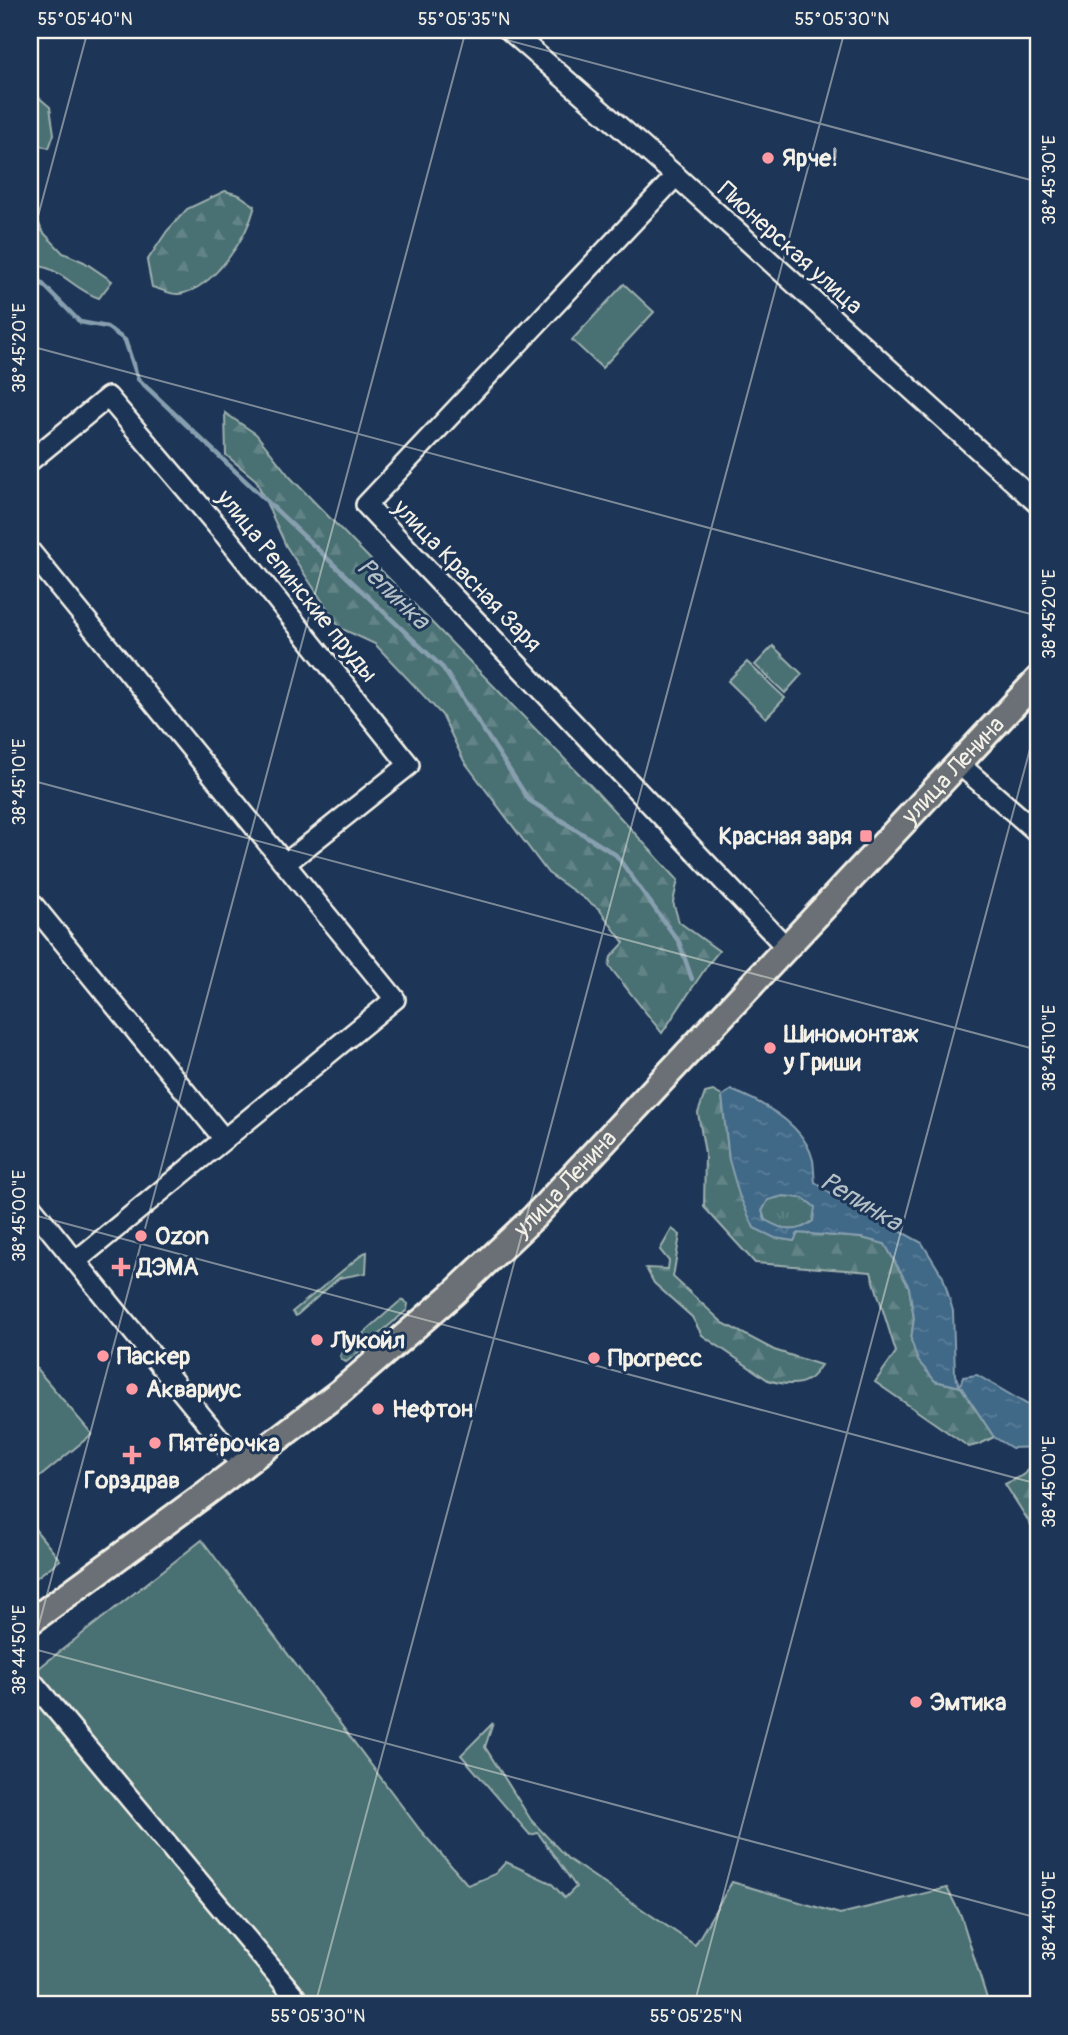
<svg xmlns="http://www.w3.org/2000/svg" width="1068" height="2035" font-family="Pangolin,sans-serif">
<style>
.green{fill:#486f73;stroke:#9eb0ae;stroke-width:2}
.forest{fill:url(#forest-firs);stroke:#9eb0ae;stroke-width:2}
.park{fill:url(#park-tufts);stroke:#9eb0ae;stroke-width:2}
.water{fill:url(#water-ripples);stroke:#879fae;stroke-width:2;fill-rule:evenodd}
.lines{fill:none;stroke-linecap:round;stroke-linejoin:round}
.stream{stroke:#879fae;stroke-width:4.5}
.minor-casing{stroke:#f4f1e8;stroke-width:24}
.major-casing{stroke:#f4f1e8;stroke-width:30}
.minor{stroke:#1d3557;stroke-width:19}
.major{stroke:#6a7074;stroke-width:24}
.ticks{fill:none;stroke:#f4f1e8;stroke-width:2;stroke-opacity:0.45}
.poi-dot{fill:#ff9aa2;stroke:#1d3557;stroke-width:2.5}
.labels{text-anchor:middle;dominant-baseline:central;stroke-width:6;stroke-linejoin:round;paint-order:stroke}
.poi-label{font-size:24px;font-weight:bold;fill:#f4f1e8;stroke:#1d3557;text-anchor:start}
.street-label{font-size:24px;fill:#f4f1e8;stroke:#1d3557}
.water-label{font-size:26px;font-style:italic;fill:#b5c1c6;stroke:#1d3557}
.neatline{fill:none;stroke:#f4f1e8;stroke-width:2.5}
.ticks-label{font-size:18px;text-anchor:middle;fill:#f4f1e8}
</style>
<defs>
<pattern id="forest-firs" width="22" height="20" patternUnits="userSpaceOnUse" patternTransform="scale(1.75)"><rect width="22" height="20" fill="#486f73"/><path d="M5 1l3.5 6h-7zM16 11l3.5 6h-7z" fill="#638487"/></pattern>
<pattern id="park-tufts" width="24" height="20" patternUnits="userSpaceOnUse" patternTransform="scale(1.75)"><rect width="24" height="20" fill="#486f73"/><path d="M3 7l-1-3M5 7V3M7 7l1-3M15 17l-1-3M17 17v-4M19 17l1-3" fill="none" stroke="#638487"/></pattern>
<pattern id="water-ripples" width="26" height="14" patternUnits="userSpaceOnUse" patternTransform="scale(1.75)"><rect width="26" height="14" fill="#3f6887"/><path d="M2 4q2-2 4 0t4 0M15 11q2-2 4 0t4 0" fill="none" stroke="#5b7e98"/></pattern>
</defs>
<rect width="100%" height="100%" fill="#1d3557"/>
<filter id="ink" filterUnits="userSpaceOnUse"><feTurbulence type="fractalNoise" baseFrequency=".0143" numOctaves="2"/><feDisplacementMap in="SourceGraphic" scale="14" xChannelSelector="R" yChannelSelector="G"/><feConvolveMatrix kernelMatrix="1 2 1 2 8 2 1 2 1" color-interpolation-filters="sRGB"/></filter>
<g filter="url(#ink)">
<g class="green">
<polygon points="30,90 50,107 54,134 49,148 30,143"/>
<path d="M 30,202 L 42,231 L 63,253 L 84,262 L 112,281 L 99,298 C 77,291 64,272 41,266 L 30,283 Z"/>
<polygon points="624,284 654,312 602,368 572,340"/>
<polygon points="747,662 785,698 766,718 728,681"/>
<polygon points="367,1252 366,1273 339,1278 296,1316 292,1312 364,1253"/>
<polygon points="403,1300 408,1304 407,1310 349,1360 346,1362 342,1360 340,1356 342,1352 399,1302"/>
<polygon points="30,1361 92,1434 30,1485"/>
<polygon points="30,1523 60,1560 30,1582"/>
<polygon points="202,1540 420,1830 468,1885 495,1874 506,1862 551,1883 565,1898 576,1887 538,1833 530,1835 461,1755 493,1723 485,1747 531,1820 568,1859 695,1945 732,1882 840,1914 947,1888 961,1916 989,2005 30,2005 30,1675"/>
</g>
<g class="forest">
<path d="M 225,191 L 239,195 L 255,206 C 247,237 214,289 179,294 C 171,295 160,289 152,287 L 147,261 L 167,231 L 187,209 Z"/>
<polygon points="225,413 256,434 290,477 592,787 678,880 673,902 679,922 719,951 709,963 662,1033 609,966 611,957 624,943 599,909 548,873 464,761 442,715 375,644 340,628 286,546 256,480 226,455"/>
<polygon points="713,1091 722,1096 729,1160 775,1238 794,1241 798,1233 862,1238 885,1244 909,1287 914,1318 911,1340 935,1381 961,1387 994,1437 980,1444 969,1447 875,1382 896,1352 871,1272 755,1263 704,1207 705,1153 698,1113 705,1093"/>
<path d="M 672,1229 L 680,1235 L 673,1277 L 723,1323 L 774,1350 L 821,1365 C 818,1369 814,1376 809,1379 C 798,1387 780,1384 768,1380 L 702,1335 L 692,1317 L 654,1283 L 646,1268 L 668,1269 L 669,1261 L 660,1250 Z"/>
<polygon points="1038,1463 1038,1536 1005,1484 1024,1475 1033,1464"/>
</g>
<g class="park">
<polygon points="773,646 802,674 785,693 755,665"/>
<path d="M 783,1196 L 803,1198 L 816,1207 L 813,1221 C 795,1235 783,1230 765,1220 L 762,1211 L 768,1200 Z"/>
</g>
<path class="water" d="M 731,1090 C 762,1102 804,1124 813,1160 C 814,1167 814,1175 815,1182 L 831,1194 L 850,1198 L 867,1213 L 922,1243 L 943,1277 L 953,1311 L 955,1375 L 960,1386 L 963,1377 L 977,1375 L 1033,1408 L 1038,1422 L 1038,1447 L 1012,1448 L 994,1437 L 961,1387 L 935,1381 L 918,1361 L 911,1340 L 914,1318 L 909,1287 L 885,1244 L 862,1238 L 798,1233 L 794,1241 L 775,1238 L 754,1228 L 739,1195 L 729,1160 L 722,1096 ZM 783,1196 L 803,1198 L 815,1207 L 813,1221 C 795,1235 783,1230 765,1220 L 762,1211 L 768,1200 Z"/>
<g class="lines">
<polyline class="stream" points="30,271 80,322 107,327 125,340 138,379 443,668 529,800 616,855 679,942 692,979"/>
<g class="minor-casing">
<g id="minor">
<polyline points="509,30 676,176 1038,504"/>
<polyline points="676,176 366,505 786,947"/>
<polyline points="30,461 108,397 225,535 409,765 286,863"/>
<polyline points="30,551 395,999 76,1261"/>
<polyline points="959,764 1038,833"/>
<polyline points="30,901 224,1139"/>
<polyline points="30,1205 242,1466"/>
<polyline points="30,1679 302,2005"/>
</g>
</g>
<g class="major-casing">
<g id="major">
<path id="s1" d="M 30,1622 L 205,1494 L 341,1391 L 453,1294 L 534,1217 L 1038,679"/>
</g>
</g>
<use href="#minor" class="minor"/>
<use href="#major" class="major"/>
</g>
</g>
<path class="ticks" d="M 470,30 L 1038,182M 30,246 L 88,30M 30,346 L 1038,616M 30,780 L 1038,1050M 30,1214 L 1038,1484M 30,1648 L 1038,1918M 30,1658 L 466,30M 315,2005 L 845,30M 694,2005 L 1038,719"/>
<g class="poi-dot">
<circle cx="768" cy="158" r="7"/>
<rect x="859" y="829" width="14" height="14" rx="3.5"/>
<circle cx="770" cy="1048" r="7"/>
<circle cx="141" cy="1236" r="7"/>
<path d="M117.5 1256.5h7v7h7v7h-7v7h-7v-7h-7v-7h7z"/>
<circle cx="317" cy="1340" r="7"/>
<circle cx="103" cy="1356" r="7"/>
<circle cx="594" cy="1358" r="7"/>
<circle cx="132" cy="1389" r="7"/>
<circle cx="378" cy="1409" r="7"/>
<circle cx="155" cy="1443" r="7"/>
<path d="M128.5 1444.5h7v7h7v7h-7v7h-7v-7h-7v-7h7z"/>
<circle cx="916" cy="1702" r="7"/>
</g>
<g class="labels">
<g class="poi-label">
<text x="782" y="158">Ярче!</text>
<text x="852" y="836" text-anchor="end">Красная заря</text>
<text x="784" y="1034">Шиномонтаж<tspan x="784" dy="28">у Гриши</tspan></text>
<text x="155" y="1236">Ozon</text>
<text x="137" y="1267">ДЭМА</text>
<text x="331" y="1340">Лукойл</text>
<text x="117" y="1356">Паскер</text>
<text x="608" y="1358">Прогресс</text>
<text x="146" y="1389">Аквариус</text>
<text x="392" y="1409">Нефтон</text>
<text x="169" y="1443">Пятёрочка</text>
<text x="132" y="1480" text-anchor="middle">Горздрав</text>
<text x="930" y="1702">Эмтика</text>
</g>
<g class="street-label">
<text transform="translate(790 248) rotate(42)">Пионерская улица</text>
<text transform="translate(467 576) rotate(46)">улица Красная Заря</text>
<text transform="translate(297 586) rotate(51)">улица Репинские пруды</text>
<text stroke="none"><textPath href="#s1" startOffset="1260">улица Ленина</textPath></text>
<text stroke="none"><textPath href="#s1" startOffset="693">улица Ленина</textPath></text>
</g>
<g class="water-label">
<text transform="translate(393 594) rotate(44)">Репинка</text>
<text transform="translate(861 1202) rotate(31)">Репинка</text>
</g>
</g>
<rect width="1068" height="2035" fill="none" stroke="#1d3557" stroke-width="77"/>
<rect x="38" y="38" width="992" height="1958" class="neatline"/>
<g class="ticks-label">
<text x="85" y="25">55°05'40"N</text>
<text x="464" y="25">55°05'35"N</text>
<text x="842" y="25">55°05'30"N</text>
<text transform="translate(1049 180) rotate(-90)" y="6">38°45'30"E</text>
<text transform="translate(19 348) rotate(-90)" y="6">38°45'20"E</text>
<text transform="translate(1049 614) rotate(-90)" y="6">38°45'20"E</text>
<text transform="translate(19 782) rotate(-90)" y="6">38°45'10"E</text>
<text transform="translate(1049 1048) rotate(-90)" y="6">38°45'10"E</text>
<text transform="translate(19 1216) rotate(-90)" y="6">38°45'00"E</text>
<text transform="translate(1049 1482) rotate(-90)" y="6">38°45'00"E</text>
<text transform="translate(19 1650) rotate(-90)" y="6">38°44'50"E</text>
<text transform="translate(1049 1916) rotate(-90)" y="6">38°44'50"E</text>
<text x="318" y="2022">55°05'30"N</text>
<text x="696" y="2022">55°05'25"N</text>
</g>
</svg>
